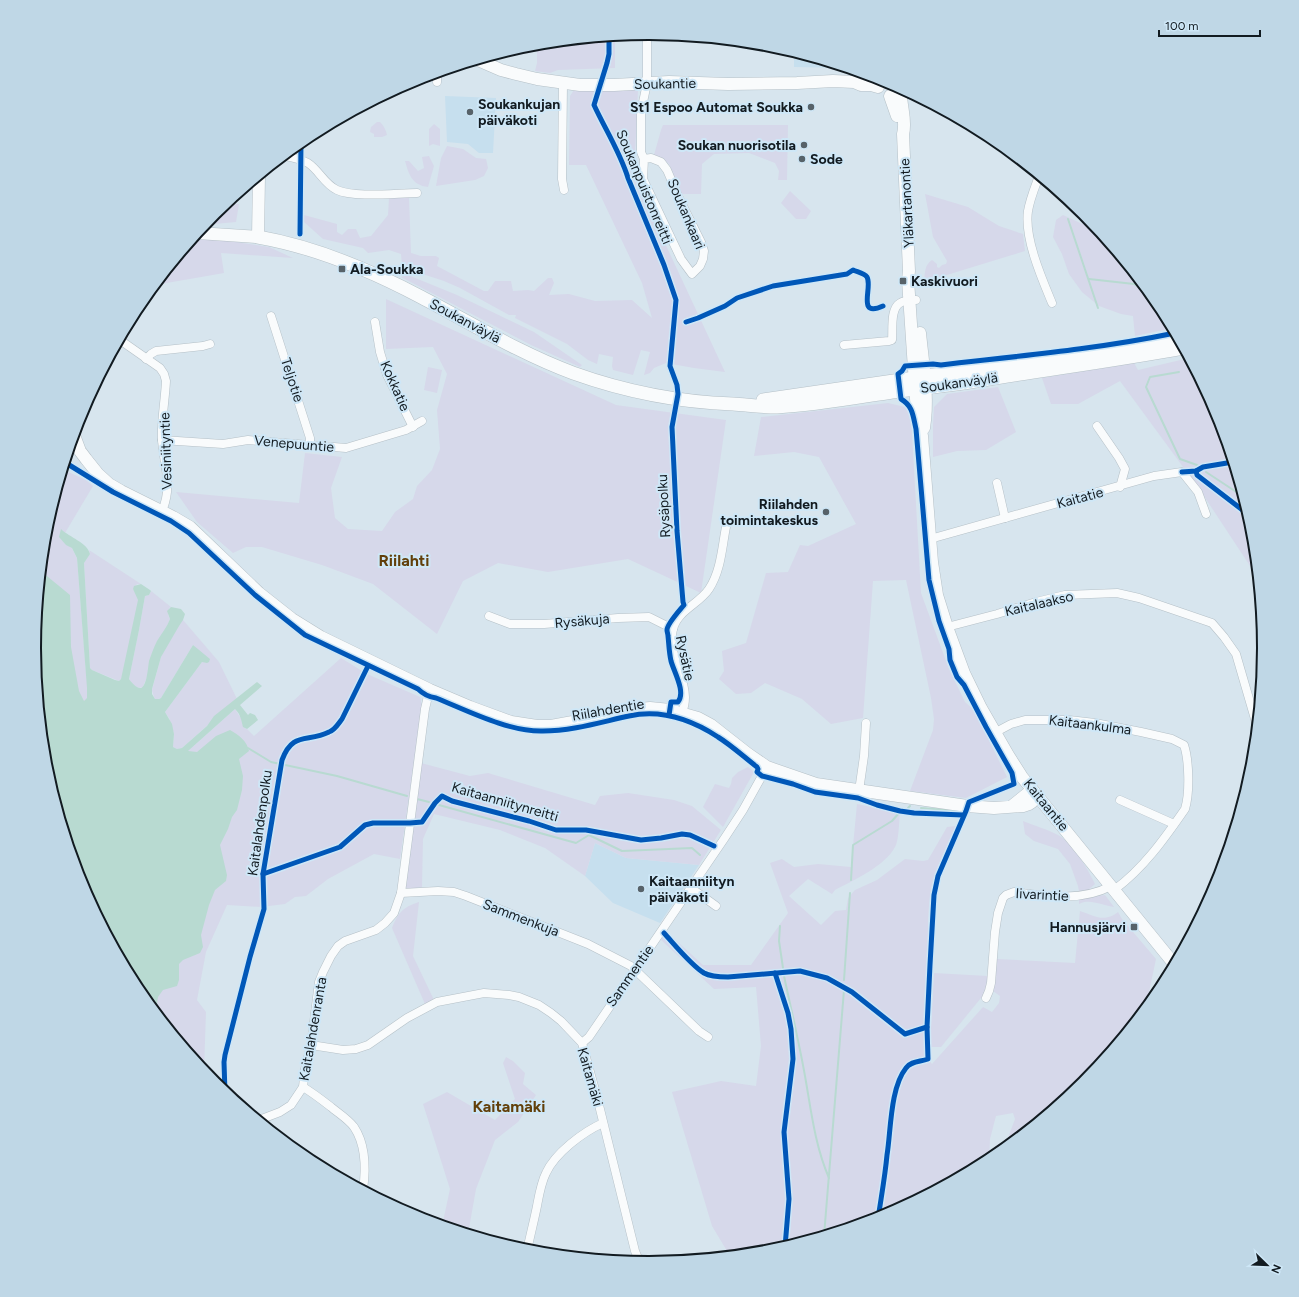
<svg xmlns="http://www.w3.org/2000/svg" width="1299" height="1297" font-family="Figtree,sans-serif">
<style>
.built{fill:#c6dfee}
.green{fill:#d6d8ea}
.water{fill:#b8dad1}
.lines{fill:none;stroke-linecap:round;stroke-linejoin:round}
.stream{stroke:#b8dad1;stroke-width:2}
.street-casing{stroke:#b5c0c7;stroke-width:9}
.secondary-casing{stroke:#b5c0c7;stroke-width:13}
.primary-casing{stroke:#b5c0c7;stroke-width:14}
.street{stroke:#f9fbfc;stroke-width:8}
.secondary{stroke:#f9fbfc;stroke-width:12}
.primary{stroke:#f9fbfc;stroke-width:13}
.cycleway-casing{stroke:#cee7f7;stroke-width:8}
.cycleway{stroke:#0057b8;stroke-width:5}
.poi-dot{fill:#576269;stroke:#cee7f7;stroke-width:1.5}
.labels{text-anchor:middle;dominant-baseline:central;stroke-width:4;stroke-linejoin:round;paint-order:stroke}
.street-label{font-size:14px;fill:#121b21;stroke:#cee7f7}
.poi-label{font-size:14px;font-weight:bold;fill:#121b21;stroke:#cee7f7;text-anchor:start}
.quarter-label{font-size:16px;font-weight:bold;fill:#623f0a;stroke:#cee7f7}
.rim{fill:none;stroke:#121b21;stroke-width:2}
</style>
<rect width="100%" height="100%" fill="#d7e5ee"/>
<g class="built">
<polygon points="794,52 845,68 794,67"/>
<polygon points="445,96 496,98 493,153 479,153 468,144 447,142"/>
<polygon points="595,843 626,858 699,865 660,923 613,903 585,876"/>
</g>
<g class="green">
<polygon points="615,36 615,68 558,70 550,73 535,71 537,63 537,44"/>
<polygon points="574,90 638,90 635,155 636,181 725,372 694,368 666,363 654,368 650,373 644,375 650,352 641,350 633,375 613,370 612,366 613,357 599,354 597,364 588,360 567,344 515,318 516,315 509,315 460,288 444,281 404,268 402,265 401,254 389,250 368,253 363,248 323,239 304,222 304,215 337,224 337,232 342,235 348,229 356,229 360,238 371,236 388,215 389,198 409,197 411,253 421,256 436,256 439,258 437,266 484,291 488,291 495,281 511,281 513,291 528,290 534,291 548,278 552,278 554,283 549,295 569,294 595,301 632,300 652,318 642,283 586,165 569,165 570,96"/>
<path d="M 377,122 L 380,122 C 384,126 386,130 387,135 L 382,137 L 374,137 L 374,134 L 370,132 L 371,127 Z"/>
<polygon points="434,124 440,129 440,146 433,144 429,146 429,129"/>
<polygon points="663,125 788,125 787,180 778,180 779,171 775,163 749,153 714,154 702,164 701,194 682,194 669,164 662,158 654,155 661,130"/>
<polygon points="447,146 463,149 476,158 486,159 488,168 484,176 475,180 436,186 441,158"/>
<path d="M 429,156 L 434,166 L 428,187 C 412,185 409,175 405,161 L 409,161 L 418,171 L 424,168 L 422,157 Z"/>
<polygon points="790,191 811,211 806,219 796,219 781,203"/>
<path d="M 925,194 L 968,207 L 999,226 L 1023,234 L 1025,251 L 924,282 C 925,274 924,265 932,260 L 937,264 L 937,267 L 939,268 L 942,265 L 946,264 L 947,261 L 933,237 Z"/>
<polygon points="239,204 236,222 214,224 206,224 214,213 224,205"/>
<polygon points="1063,215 1100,232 1161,307 1173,328 1135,336 1133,316 1121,314 1099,306 1082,292 1069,274 1062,254 1053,237 1056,220"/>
<polygon points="193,239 223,240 269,247 293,258 221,253 224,273 161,284 160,279"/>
<polygon points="408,275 457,295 534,332 582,365 580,367 531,345 401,277"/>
<polygon points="386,299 616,405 726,420 701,593 628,559 548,572 498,563 463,581 437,634 373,584 322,565 262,547 246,547 233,553 197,522 176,492 299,503 305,453 342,457 331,488 335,518 348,529 382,531 395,512 413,499 417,486 432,470 440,449 437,410 447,374 433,347 386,349"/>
<polygon points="1189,358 1218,413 1253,529 1258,578 1200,490 1120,381 1078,404 1051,404 1042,378 1134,363 1138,370"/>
<polygon points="428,367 442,370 437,393 424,390"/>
<polygon points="998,387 1016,432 986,450 957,451 933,457 933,425 934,407 947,394"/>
<polygon points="888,403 905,407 911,415 921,593 949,669 965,702 974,710 1007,777 966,798 910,791 933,730 934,719 931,698 906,580 873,581 863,718 831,724 802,699 765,683 751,693 736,694 719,679 724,671 722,651 746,643 766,573 788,572 800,545 808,546 856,524 819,457 794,452 754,456 761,417"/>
<polygon points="64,470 86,480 93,486 65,533 78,542 72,548 77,558 86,673 122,689 46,768 34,648 46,528"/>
<polygon points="89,550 141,584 137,584 133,589 139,600 123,673 121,679 119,681 92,670 90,668 84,563 90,554"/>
<path d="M 151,591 L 171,607 L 169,608 L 168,615 L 170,619 L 143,687 C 137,690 132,684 129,679 L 139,630 L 145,596 L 149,595 Z"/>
<polygon points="183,620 219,662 237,699 182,748 177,749 173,747 174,734 169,718 165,712 202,662 193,645 161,698 155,700 152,690 161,657 178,621"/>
<polygon points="341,658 367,674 420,697 422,706 400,859 374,854 328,879 306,896 295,897 285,904 261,907 227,905 206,952 197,1000 206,1012 204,1071 144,998 104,928 109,883 159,777 235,709 242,720 242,724 246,729 247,729 254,736"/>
<polygon points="421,763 470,776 488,773 595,805 600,796 628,793 674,800 692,806 721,830 699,865 626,858 595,843 585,876 545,848 500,830 434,814 423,839 422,887 404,890"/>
<polygon points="748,767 754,772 723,827 703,807 715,784 729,788 731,784 732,778 738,772"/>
<path d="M 857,804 L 900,813 C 899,821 899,841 895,847 C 885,866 854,880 835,890 L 832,894 L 808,879 L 789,896 L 821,925 L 835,911 L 846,910 L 848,898 L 855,890 L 877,880 L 905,859 L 923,861 L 928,860 L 947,827 L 956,826 C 947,847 935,868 931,891 C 928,907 928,924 928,941 L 931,942 L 927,1027 L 928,1059 L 932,1064 L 983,1007 L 992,1012 L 999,1003 L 1000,996 L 993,991 L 997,959 L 1075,963 L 1080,911 C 1095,916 1104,923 1118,912 L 1122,919 L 1156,959 L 1145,1011 L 1085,1084 L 1003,1151 L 1015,1119 L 1013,1113 L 996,1116 L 990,1139 L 989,1162 L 885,1217 L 769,1252 L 730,1256 L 712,1226 L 672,1092 L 721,1081 L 756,1086 L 761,1046 L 756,987 L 714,989 L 661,940 L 666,931 L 703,965 L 751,965 L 788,913 L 770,863 L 782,859 L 794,867 L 818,864 L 851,867 Z"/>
<path d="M 1023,821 C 1035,826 1047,829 1058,835 C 1073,844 1088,869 1095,884 L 1088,890 L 1079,891 L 1078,886 L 1070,864 L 1058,849 L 1034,841 L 1025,834 Z"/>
<path d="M 1105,895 L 1114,907 C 1104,906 1089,898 1079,904 L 1079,900 L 1081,899 Z"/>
<path d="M 419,902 L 413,956 L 434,1000 L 425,1004 L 392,928 C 398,913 403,907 419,902 Z"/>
<polygon points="934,973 988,976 985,993 941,1047 930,1047"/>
<polygon points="506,1057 513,1061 525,1073 523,1084 536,1095 518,1122 495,1140 476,1189 468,1234 442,1226 450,1189 423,1104 447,1092 495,1120 515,1099 503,1063"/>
</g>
<path class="water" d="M 61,529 C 70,538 87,542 90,554 L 84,563 L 90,668 L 92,670 L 115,680 L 119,681 L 121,679 L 138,600 L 133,589 L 134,586 L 141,584 L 150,590 L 151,591 L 149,595 L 145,596 L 139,630 L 129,679 C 131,682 137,689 141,688 C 147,686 148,667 149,661 C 151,655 154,647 157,641 C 162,633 167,627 170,619 L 167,611 L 171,607 L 181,609 L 185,614 L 183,620 L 179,626 L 161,657 L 152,689 L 152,694 L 155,699 L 159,699 L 161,698 L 193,645 L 210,659 L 209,662 L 207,663 L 202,662 L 165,712 L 172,724 L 174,734 L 173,747 L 177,749 L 182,748 L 207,726 L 214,716 L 257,682 L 262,686 L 240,705 L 248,715 L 250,713 L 255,715 L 258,720 L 247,729 L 243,727 C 241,720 241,715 235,709 L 188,751 L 197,752 L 216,736 L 230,730 C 239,735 247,741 249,751 L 239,759 L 243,776 L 242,790 L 237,810 L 232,817 L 228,829 L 220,845 L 227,875 L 226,881 L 215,890 L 209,905 L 201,935 L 203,947 L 200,953 L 183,960 L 179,964 L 179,980 L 177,986 L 163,990 L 158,997 L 157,1003 L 159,1009 L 168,1022 L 168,1027 L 138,990 L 81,884 L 46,768 L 34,648 L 42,572 L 70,595 L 71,647 L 79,691 L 84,701 L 87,698 L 87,688 L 77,558 L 72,548 L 66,545 L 59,537 Z"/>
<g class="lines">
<g class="stream">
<polyline points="1068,219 1098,308"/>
<polyline points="1089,279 1134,284 1152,295"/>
<polyline points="1169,321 1171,330"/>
<polyline points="1179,372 1150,377 1146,387 1180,459 1197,465"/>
<polyline points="1206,472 1244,497"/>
<polyline points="248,748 271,762 337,776 407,796"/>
<polyline points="417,799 429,802"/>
<polyline points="439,805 576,843 589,835 622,851 692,848 700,855"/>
<polyline points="908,808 910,806"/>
<polyline points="921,808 959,811"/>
<polyline points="851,880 853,845 892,821 899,813"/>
<polyline points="780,926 779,941 783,968"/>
<path d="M 784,976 C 791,1009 799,1042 805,1076 C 811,1110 815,1146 829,1178"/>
<polyline points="844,980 850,893"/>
<polyline points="824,1236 844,990"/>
</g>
<g class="street-casing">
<g id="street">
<polyline points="437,73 437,82"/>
<polyline points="563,83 562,179 564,190"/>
<path d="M 284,156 C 292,157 300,159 308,163 C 319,170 324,184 337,190 C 354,198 397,193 417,193"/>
<polyline points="644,159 651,158 661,162 667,170 679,198 701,242 704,251 703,259 700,266 692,274 681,259 643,179 644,159 641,152 641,112 647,83 647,33"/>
<path d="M 1039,176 C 1035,187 1030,199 1028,211 C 1024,238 1042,279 1052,303"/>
<polyline points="271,316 310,438 310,445"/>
<polyline points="375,322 380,352 387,375 413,427"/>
<path d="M 120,340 L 160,368 L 164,374 L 166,381 C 165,401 161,421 162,440 C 164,466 173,486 162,511"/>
<path d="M 844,345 L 889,341 L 892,340 C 893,329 890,309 900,303 C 904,300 911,300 916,300"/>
<polyline points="146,359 151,354 156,351 203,346 210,344"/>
<polyline points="1097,426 1119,458 1125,469 1120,487"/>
<polyline points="162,440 223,444 248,440 346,448 406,430 422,421"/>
<polyline points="997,483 1005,518"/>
<polyline points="930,539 1154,476 1182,472 1198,492 1206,514"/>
<polyline points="489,616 510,624 544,624 618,618 649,617 673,629"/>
<polyline points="947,627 997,614 1036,602 1065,595 1117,593 1139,598 1212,623 1224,637 1236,654 1257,726"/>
<path d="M 682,712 C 684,708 685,702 685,697 C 685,674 667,653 673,629 C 678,610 699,604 709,589 C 721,571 722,547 726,527"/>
<path d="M 996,732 L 1011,724 L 1025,720 L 1069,720 L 1095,723 L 1141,732 L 1172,739 L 1184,745 C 1189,760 1190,793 1185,809 C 1165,838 1143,869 1114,890"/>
<polyline points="859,791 864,756 866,723"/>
<polyline points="1120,800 1174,824"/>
<polyline points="691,888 716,906"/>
<polyline points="401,893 438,891 454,892 466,896 588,944 631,966 699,1031 708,1037"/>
<path d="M 986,998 L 989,991 L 991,983 L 995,932 L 998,913 L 1003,898 L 1006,895 L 1014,892 C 1046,896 1081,902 1111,886"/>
<polyline points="582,1043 589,1037 724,839 743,810 767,767"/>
<polyline points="311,1045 343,1050 356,1049 368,1045 407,1018 437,1002 484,993 509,995 519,997 539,1005 551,1013 561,1021 582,1043 597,1097 635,1251 640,1263"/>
<path d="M 303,1087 C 313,1093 322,1100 331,1107 C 338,1113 348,1119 354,1127 C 366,1145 366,1169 363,1190"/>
<polyline points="259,1120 280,1112 291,1105 303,1087 305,1069 311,1045 319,982 323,972 331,956 338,946 345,941 376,930 385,923 394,913 401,893 425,709 428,696 430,690"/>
<path d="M 527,1251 C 530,1236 534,1221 537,1206 C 539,1195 541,1183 546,1173 C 555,1153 583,1132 603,1123"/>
</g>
</g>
<g class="secondary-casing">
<g id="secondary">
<polyline points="478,60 501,70 516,74 537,79 580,85 614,85 669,82 728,84 797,83 833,81 854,82 861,85 871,85 878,87"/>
<path d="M 901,90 C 900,105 907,120 903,134 L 909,271 L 908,280 L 917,413 L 922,436 L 932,562 L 937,595 L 947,627 L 964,673 L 981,708 L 1008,755 L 1022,777 L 1175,965"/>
<polyline points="890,96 897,116"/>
<polyline points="198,233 258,237 259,176"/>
<path d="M 920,333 C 923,364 929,398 924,428"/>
<polyline points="74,435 80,451 86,459 98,474 109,484 121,491 173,517 190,527 259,593 292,619 321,637 430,690 470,707 511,722 537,726 551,726 611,715 630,710 650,708 670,710 698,718 711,725 748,754 767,767 816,784 967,806 994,808 1023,806 1029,804 1032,802 1036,795 1027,794 1012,806"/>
</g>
</g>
<g class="primary-casing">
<g id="primary">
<path d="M 258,237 C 315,247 370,270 421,297 C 471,323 519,353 573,373 C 626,392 677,402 733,404 C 748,405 762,407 777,407 C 815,405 853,398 892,392 C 922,388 952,385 983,380 C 1050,369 1117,360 1183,348"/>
<path d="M 763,400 C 853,387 944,374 1034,360 C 1082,353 1130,348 1178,338"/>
</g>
</g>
<use href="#street" class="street"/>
<use href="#secondary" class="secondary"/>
<use href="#primary" class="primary"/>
<g class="cycleway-casing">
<g id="cycleway">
<path d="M 609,37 L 609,54 L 607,63 L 594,105 C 605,129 620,152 628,178 L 664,265 L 676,300 L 670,366 L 677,385 L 678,394 L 672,427 L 677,531 L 683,602 L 684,605 C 680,610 667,624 667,630 C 667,632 668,634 668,636 C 669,645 669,652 671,661 C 674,672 686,692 678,702 L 671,702 L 669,715"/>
<polyline points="300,234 301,142"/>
<path d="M 686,322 L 698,318 L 725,306 L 737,298 L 773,286 L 847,274 L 853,270 C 857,272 864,273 867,277 C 873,287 856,318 883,306"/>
<path d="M 66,463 L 113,492 L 171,521 L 189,533 L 255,595 L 305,635 L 418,689 C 423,694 429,697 436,698 C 468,711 509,732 543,731 C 572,731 601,722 629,716 C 661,709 692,720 718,737 C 731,745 744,757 757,767 L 758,769 L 757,772 L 762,776 L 793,784 L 815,792 L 858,798 L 877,805 L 900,811 L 914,813 L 963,815"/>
<polyline points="1196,471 1197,475 1249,515"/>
<polyline points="1182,472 1196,471 1203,467 1233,462"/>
<polyline points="263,874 340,847 365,825 373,823 410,823 422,822 435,803 442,796 452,801 529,821 556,830 586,830 641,840 661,838 682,834 690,835 714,846"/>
<path d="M 664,933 C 675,945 691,965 704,973 C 711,977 720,977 728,977 L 800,971 L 827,978 L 852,992 L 905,1034 L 927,1027"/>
<polyline points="775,973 788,1013 791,1029 793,1059 784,1132 789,1199 785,1247"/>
<path d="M 225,1093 L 224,1062 L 225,1055 L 250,957 L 264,909 L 263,874 L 282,760 C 293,731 307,743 329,732 C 335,730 338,724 342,719 L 368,666"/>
<path d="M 878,1219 C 881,1198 885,1177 887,1155 C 891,1131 890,1088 906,1068 C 911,1061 920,1062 928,1059 L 927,1027 L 930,965 L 934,895 L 938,876 L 966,811 L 969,802 L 1014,784 L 1012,773 L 986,727 L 964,685 L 957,677 L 950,660 L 949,649 L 939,621 L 929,580 L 916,429 C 913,416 913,406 901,399 L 898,374 L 902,371 L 905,366 L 933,364 L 941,365 C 1019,356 1098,349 1175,333"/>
</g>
</g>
<use href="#cycleway" class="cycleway"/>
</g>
<g class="poi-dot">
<circle cx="811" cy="107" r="4"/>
<circle cx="470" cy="112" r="4"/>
<circle cx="804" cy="145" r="4"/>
<circle cx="802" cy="159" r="4"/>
<rect x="338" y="265" width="8" height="8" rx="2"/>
<rect x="899" y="277" width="8" height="8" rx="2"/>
<circle cx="826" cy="512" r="4"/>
<circle cx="641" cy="889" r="4"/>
<rect x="1130" y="923" width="8" height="8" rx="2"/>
</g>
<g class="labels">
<g class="street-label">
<text transform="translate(665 84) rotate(-1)">Soukantie</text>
<text transform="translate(644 187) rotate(67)">Soukanpuistonreitti</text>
<text transform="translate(907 203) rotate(-93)">Yläkartanontie</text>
<text transform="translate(686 214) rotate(67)">Soukankaari</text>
<text transform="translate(465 321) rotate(28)">Soukanväylä</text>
<text transform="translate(292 380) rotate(72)">Teljotie</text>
<text transform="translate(959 383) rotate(-8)">Soukanväylä</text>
<text transform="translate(395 386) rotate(66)">Kokkatie</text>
<text transform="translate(294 444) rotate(5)">Venepuuntie</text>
<text transform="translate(166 451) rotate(-92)">Vesiniityntie</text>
<text transform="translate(1080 498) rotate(-15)">Kaitatie</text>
<text transform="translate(664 506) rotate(-93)">Rysäpolku</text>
<text transform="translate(1039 604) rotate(-13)">Kaitalaakso</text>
<text transform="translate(582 621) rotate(-5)">Rysäkuja</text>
<text transform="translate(685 658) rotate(78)">Rysätie</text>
<text transform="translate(608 710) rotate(-10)">Riilahdentie</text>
<text transform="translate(1090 725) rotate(7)">Kaitaankulma</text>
<text transform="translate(505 802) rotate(16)">Kaitaanniitynreitti</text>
<text transform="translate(1046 805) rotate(51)">Kaitaantie</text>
<text transform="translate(260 823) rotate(-82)">Kaitalahdenpolku</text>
<text transform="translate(1042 895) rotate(3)">Iivarintie</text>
<text transform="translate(521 918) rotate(21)">Sammenkuja</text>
<text transform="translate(630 976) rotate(-55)">Sammentie</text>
<text transform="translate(313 1029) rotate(-80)">Kaitalahdenranta</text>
<text transform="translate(590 1077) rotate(74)">Kaitamäki</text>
</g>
<g class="poi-label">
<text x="478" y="104">Soukankujan<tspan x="478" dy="16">päiväkoti</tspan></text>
<text x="803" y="107" text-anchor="end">St1 Espoo Automat Soukka</text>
<text x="796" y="145" text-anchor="end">Soukan nuorisotila</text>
<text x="810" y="159">Sode</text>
<text x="350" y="269">Ala-Soukka</text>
<text x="911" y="281">Kaskivuori</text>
<text x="818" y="504" text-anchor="end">Riilahden<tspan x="818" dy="16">toimintakeskus</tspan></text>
<text x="649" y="881">Kaitaanniityn<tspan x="649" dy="16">päiväkoti</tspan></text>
<text x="1126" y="927" text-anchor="end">Hannusjärvi</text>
</g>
<g class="quarter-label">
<text x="404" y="560">Riilahti</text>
<text x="509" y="1106">Kaitamäki</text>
</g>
</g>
<path d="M0 0H1299V1297H0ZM41 648a608 608 0 1 1 1216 0a608 608 0 1 1-1216 0Z" fill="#bfd7e6" fill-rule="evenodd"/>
<path class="rim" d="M41 648a608 608 0 1 1 1216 0a608 608 0 1 1-1216 0Z"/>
<g transform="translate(1267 1265) rotate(113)" stroke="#cee7f7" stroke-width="3" paint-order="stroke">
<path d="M0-3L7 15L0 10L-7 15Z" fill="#121b21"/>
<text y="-6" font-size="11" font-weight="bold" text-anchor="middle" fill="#121b21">N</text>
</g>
<path d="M1159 30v6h101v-6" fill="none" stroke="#121b21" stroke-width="2"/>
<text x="1165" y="30" font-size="12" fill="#121b21" stroke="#cee7f7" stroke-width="3" paint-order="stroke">100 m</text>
</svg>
